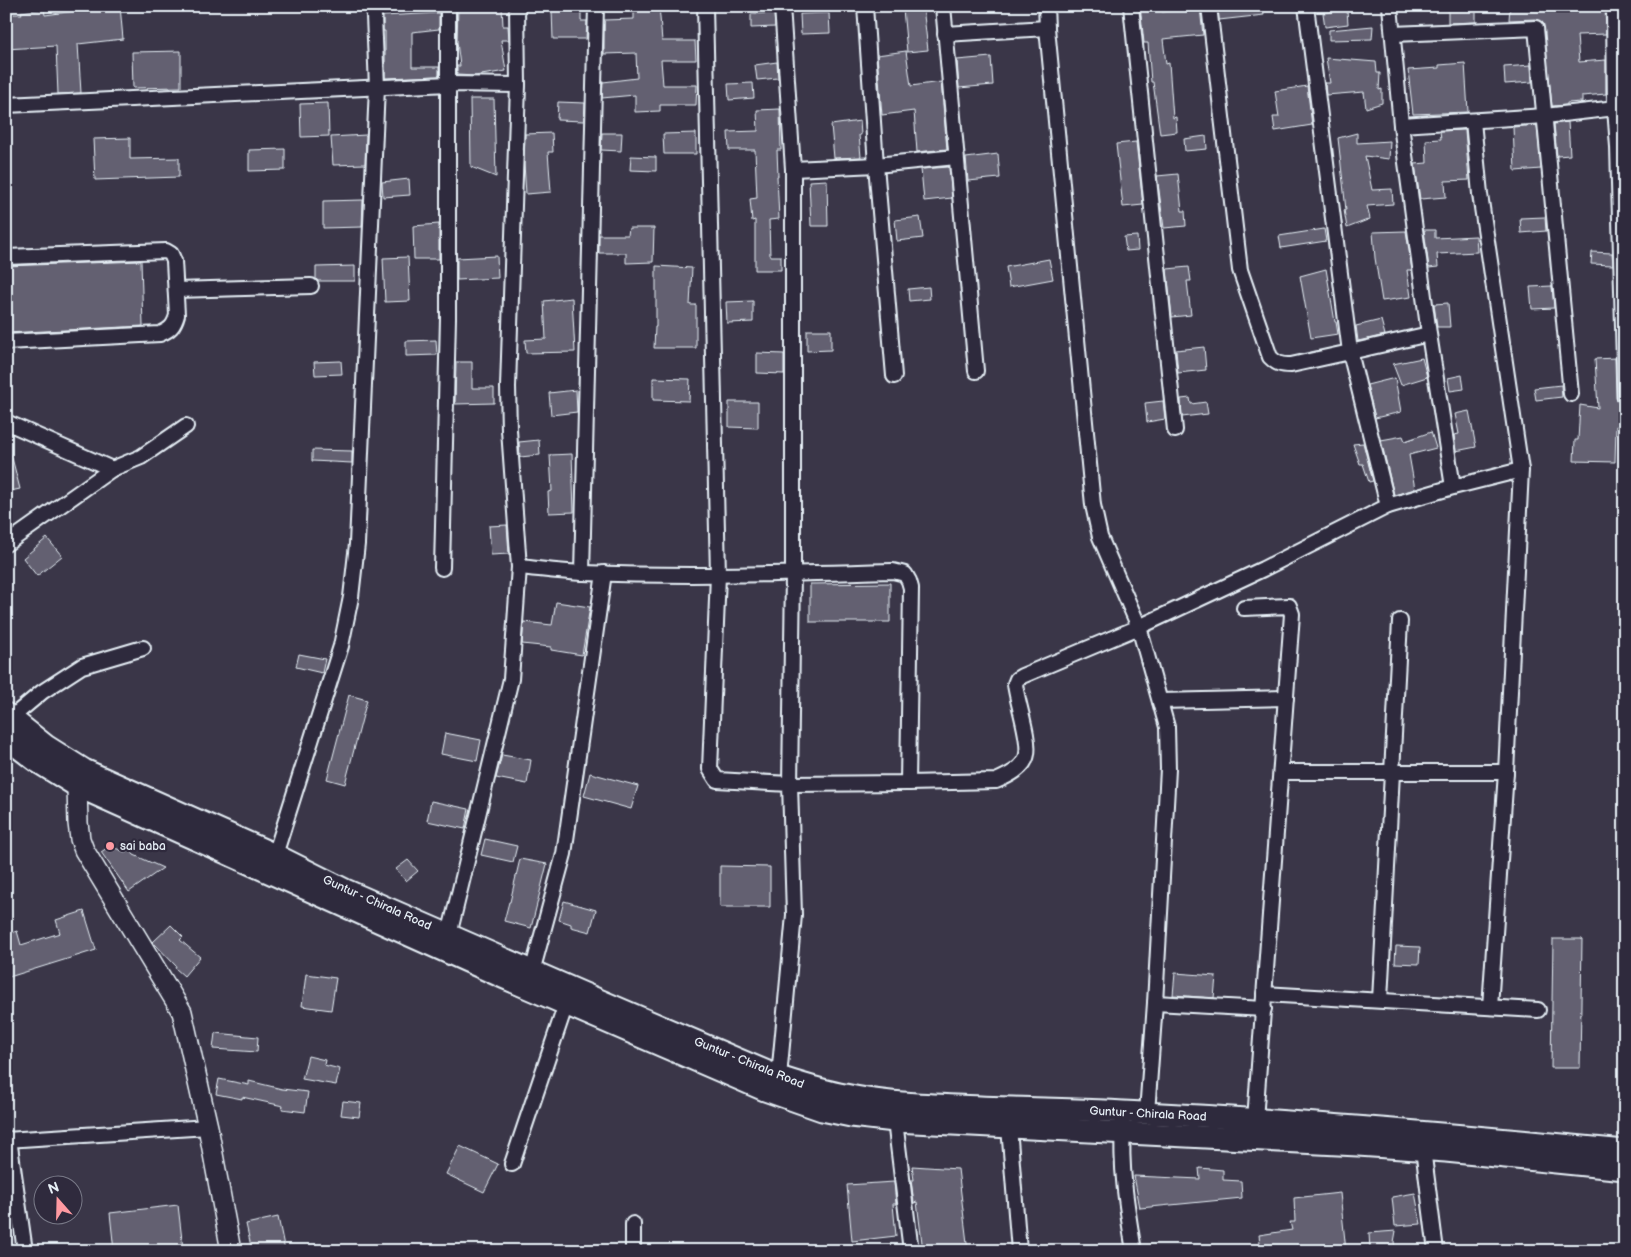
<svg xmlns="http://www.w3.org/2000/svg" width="1631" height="1257" font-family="'Balsamiq Sans',sans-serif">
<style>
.building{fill:#636171;stroke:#e8f1f8}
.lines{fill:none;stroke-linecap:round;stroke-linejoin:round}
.street-casing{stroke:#e8f1f8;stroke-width:18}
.secondary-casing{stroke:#e8f1f8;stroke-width:22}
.primary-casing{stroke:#e8f1f8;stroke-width:25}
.street{stroke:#2f2a3d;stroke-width:14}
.secondary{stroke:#2f2a3d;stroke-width:19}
.primary{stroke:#2f2a3d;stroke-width:21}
.poi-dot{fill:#ff9aa2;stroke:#2f2a3d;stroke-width:2}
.labels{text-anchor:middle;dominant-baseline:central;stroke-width:4.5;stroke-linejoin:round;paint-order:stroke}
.poi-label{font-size:12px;fill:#e8f1f8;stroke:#2f2a3d;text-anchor:start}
.street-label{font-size:12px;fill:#e8f1f8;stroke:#2f2a3d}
</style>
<rect width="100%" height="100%" fill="#3a3648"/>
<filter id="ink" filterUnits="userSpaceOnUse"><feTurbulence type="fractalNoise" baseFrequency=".02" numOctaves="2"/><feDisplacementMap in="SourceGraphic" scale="10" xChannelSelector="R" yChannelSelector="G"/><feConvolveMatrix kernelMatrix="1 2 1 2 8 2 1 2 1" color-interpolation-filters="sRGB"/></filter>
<g filter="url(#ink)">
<g class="building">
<polygon points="83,6 120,6 123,39 78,44 81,93 58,94 56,46 6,49 6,14 22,14 21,12 44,9 45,15 83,10"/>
<polygon points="458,6 502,6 503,26 508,26 509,40 501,40 506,71 475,76 457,75 457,66 460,66 457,42"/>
<polygon points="634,6 659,6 662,41 695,41 696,60 661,60 663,85 697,85 696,105 660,105 660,111 635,112 635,95 602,98 603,82 637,78 636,53 604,54 604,20 634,19"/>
<polygon points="1140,6 1162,6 1162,12 1200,8 1203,35 1163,39 1166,64 1169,63 1173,118 1176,117 1177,132 1160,134 1153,82 1151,82 1148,43 1144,43"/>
<polygon points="1218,6 1263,6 1264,15 1219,20"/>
<polygon points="1448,6 1476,6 1476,22 1448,23"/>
<polygon points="1510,6 1605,6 1606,34 1577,35 1579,62 1606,60 1606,94 1582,96 1582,102 1567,103 1567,105 1552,106 1543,23 1536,19 1509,20"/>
<polygon points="923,7 928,50 907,52 903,9"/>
<polygon points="552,10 581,10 581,21 587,21 586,39 553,39"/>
<polygon points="1347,10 1348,24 1325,27 1323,13"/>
<polygon points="439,13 439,29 412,32 412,67 439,67 439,76 385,78 385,31 383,31 383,16"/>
<polygon points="774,13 775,27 751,28 751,14"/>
<polygon points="829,13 830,33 801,34 800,14"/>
<polygon points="1373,26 1372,39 1329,40 1329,30"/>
<polygon points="181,51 181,87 133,88 132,52"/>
<polygon points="906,51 911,86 941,82 947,149 917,152 914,111 882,115 877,55"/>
<polygon points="991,57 993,85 959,88 957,60"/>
<polygon points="1326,58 1376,62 1377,73 1380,73 1379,90 1382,89 1382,103 1366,108 1364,92 1326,95 1325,83 1330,83"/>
<polygon points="777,62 778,78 757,80 755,65"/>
<polygon points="1465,63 1468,112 1413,114 1408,70 1439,68 1439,65"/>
<polygon points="1531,65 1532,82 1505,84 1504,67"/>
<polygon points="753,83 754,98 729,100 728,84"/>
<polygon points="1307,86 1312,125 1275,131 1273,117 1279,117 1275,91"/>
<polygon points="470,99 494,99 496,177 471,167"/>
<polygon points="558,102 585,103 584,121 557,120"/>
<polygon points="328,103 329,136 301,137 300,104"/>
<polygon points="780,109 781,150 777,150 778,176 777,176 779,219 769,220 770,256 781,256 781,270 755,270 755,220 752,221 750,199 757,198 755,150 729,150 728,132 758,131 757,110"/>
<polygon points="860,121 861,135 859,135 861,157 834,158 831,125"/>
<polygon points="1568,122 1570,155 1557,156 1554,124"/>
<polygon points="1537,125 1541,169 1515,171 1513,127"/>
<polygon points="1465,130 1469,180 1445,181 1446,197 1420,199 1415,164 1427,163 1426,140 1441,139 1440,131"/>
<polygon points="552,133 553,152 548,152 551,192 526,194 524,164 525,134"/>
<polygon points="602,133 622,133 621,151 601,150"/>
<polygon points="696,133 696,154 664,154 663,134"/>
<polygon points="1357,133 1357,143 1390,141 1389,159 1365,156 1372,190 1392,189 1393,204 1367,206 1370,219 1347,228 1344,210 1346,210 1338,138"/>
<polygon points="366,135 365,164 333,165 331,137"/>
<polygon points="1206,136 1207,149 1185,151 1184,139"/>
<polygon points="130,138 130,159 179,158 179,177 95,180 93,139"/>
<polygon points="1136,142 1143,205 1123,207 1116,144"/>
<polygon points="285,149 285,170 249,171 249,150"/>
<polygon points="998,154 1000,178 968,181 966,158"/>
<polygon points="631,156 656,157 656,171 630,170"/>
<polygon points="949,167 952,198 924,201 921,169"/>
<polygon points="1178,174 1182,211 1185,211 1186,226 1164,228 1157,176"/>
<polygon points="409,179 410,195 383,197 382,182"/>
<polygon points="827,180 828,226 811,226 809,181"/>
<polygon points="363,200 362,227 323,228 323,201"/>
<polygon points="920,217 923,238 897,241 895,220"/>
<polygon points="1545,217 1546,231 1521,233 1520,218"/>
<polygon points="439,224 439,259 414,259 413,226"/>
<polygon points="629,228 654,228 653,262 626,263 626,253 599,253 599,235 628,235"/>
<polygon points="1324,229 1326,241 1281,248 1279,236"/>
<polygon points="1424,230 1435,230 1435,238 1476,236 1477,252 1437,254 1438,267 1429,268"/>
<polygon points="1406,231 1412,270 1407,270 1411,297 1382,301 1375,258 1373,232"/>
<polygon points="1137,236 1138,250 1126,251 1124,237"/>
<polygon points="1592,252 1612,253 1613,265 1591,264"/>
<polygon points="497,256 498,278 457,280 457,258"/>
<polygon points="408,257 410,301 385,302 383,258"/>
<polygon points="1049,259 1053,279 1009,287 1006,267"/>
<polygon points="141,261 143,326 6,333 6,266"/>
<polygon points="355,266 355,281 318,281 316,279 316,267"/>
<polygon points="656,266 692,268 690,305 696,305 696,348 654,348 655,327 656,327"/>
<polygon points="1189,267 1191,281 1187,281 1191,315 1172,317 1167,269"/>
<polygon points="1326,269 1335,322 1336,322 1338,334 1311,338 1300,276"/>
<polygon points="1552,286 1554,308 1532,309 1530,287"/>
<polygon points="929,287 930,299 909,301 908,289"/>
<polygon points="572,298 575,352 526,353 525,340 546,339 544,301"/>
<polygon points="753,301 753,322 727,323 726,302"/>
<polygon points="1448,303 1450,327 1437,327 1434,304"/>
<polygon points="1381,320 1385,335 1358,341 1356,326"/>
<polygon points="807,330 831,330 831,350 807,351"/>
<polygon points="436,340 437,355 406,356 406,341"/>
<polygon points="1204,347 1206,370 1178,373 1176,350"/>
<polygon points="757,353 784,354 784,374 757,373"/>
<polygon points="1422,358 1427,377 1401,385 1393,364"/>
<polygon points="1615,358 1616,398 1618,403 1621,406 1621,426 1616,426 1615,462 1574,461 1575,440 1578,440 1580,405 1598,408 1595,359"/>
<polygon points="341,361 342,374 315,375 314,362"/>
<polygon points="456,362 472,362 472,388 494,388 494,403 455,404"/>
<polygon points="1462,375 1464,389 1450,391 1448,378"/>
<polygon points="653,378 690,379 689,401 653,400"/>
<polygon points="1395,378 1401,412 1375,418 1367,385"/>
<polygon points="1561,385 1562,397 1536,400 1534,388"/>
<polygon points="576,390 577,412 551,415 549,393"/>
<polygon points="1190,398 1191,404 1206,402 1208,414 1182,417 1181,399"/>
<polygon points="1163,401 1165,419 1147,422 1145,403"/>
<polygon points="729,402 758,402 758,428 729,427"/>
<polygon points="1469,411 1476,447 1456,451 1454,435 1459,434 1455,414"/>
<polygon points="1431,432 1436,448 1409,455 1415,489 1394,495 1381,440 1403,436 1405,441"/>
<polygon points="539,440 540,455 520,457 519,442"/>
<polygon points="1363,443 1373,481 1369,482 1363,464 1360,464 1353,444"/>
<polygon points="312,450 352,451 352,463 312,461"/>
<polygon points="11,454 20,489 6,492 6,455"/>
<polygon points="572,454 574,512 549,513 548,492 552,491 550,455"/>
<polygon points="507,525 509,554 491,555 489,526"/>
<polygon points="47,538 62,556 37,576 23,558"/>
<polygon points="890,583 890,622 810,622 810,584"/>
<polygon points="556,602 590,607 582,655 551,650 551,647 522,644 524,622 552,625"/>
<polygon points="299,654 325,659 322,673 296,667"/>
<polygon points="349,695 367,700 345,784 327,779"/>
<polygon points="445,733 481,740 477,761 441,754"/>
<polygon points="502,755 531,760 527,784 496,778"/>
<polygon points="590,773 638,786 631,809 584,796"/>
<polygon points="431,801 469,809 465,829 427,821"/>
<polygon points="485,839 517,846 513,862 481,855"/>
<polygon points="110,846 125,852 129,849 134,855 163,868 129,892 101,852"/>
<polygon points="520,859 547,864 531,928 504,921 509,902 510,902"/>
<polygon points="408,860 418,871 406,881 396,869"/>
<polygon points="720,866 770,867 770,907 720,907"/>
<polygon points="564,901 596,910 590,932 571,927 571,924 559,920"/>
<polygon points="84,911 96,950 6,978 6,935 17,931 21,945 60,933 56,920"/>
<polygon points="171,925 183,937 180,940 200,957 184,976 175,968 176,966 153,942"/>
<polygon points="1553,939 1582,939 1580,1068 1551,1068"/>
<polygon points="1396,946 1420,947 1419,964 1395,963"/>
<polygon points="1175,973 1216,976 1214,998 1173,995"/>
<polygon points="306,974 336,978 331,1010 302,1006"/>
<polygon points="215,1033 258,1037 257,1052 213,1049"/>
<polygon points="308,1056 325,1060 324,1065 340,1069 336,1085 302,1079"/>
<polygon points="219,1079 249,1085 249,1081 282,1089 308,1092 305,1112 282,1109 283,1106 242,1097 242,1099 216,1094"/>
<polygon points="343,1101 361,1103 359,1117 341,1115"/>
<polygon points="460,1146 498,1164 484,1192 446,1174"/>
<polygon points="912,1166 958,1169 968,1251 923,1251 917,1202 914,1203 911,1180 914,1180"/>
<polygon points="1199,1168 1223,1170 1223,1180 1241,1181 1242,1198 1140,1208 1134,1176 1200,1179"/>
<polygon points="894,1182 896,1204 893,1204 896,1236 852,1241 847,1185"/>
<polygon points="1340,1193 1346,1251 1329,1251 1329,1247 1296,1245 1298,1249 1286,1251 1261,1251 1259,1235 1292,1230 1290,1222 1295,1222 1294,1198"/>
<polygon points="1415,1193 1421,1224 1395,1226 1392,1197"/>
<polygon points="178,1205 183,1249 169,1251 114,1251 110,1213"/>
<polygon points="278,1217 285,1251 252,1251 246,1224"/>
<polygon points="1396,1231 1394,1242 1396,1251 1370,1251 1369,1233"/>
</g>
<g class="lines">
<g class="street-casing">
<g id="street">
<polyline points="705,6 718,575 710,769 717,780 790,784 794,915 779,1077"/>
<polyline points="865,6 876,165 894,376"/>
<polyline points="943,6 976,371"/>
<polyline points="1046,6 1047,28 1093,505 1100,537 1139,627 1167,727 1168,769 1155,1003 1147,1113"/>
<polyline points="1131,6 1175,430"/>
<path d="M 1209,6 L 1240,270 L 1270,357 C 1277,364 1281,365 1291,365 L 1350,352 L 1306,6"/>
<polyline points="1614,6 1615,108 1618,147 1625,398"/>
<polyline points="945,34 1047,28"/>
<polyline points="1393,34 1536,28 1571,394"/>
<polyline points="6,105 449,84 518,85"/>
<polyline points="1473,121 1480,194 1521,470 1506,772 1490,1007"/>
<polyline points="1401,125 1545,116 1625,107"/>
<polyline points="793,169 876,165 956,157"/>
<path d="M 6,257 L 166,251 L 171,254 L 174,261 L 177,315 C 174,326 170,330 160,334 L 6,342"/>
<polyline points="176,290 311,286"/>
<polyline points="1429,334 1453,487"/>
<polyline points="6,422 112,469"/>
<polyline points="1388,506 1350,352 1429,334 1401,125 1390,6"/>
<polyline points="6,544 112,469 141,457 186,426"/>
<path d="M 519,567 C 540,569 561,572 583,573 C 686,577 790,574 893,571 L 905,574 L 909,581 L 911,588 L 908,783 L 790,784 L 793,574 L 793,169 L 782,6"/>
<polyline points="442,568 448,318 448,6"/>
<polyline points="582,573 596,6"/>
<polyline points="1244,608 1289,606 1292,614 1255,1120"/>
<polyline points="1160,701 1286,698"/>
<polyline points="11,718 42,692 82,666 143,648"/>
<polyline points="1281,772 1506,772"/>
<path d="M 908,783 L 996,781 C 1008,776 1025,768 1027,754 C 1030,738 1017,702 1015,684 L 1017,679 L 1022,676 L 1139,627 L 1263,569 L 1388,506 L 1453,487 L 1521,470"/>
<polyline points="275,855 341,646 351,597 357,544 377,87 374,16"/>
<polyline points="449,935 511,679 519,567 509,430 508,387 518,85 517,6"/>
<polyline points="532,972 564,854 604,573"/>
<polyline points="1264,994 1538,1010"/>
<polyline points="1380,1000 1400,621"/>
<polyline points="1155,1003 1264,1009"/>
<polyline points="895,1121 911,1251"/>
<path d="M 1123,1125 C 1120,1168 1127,1208 1134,1251"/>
<polyline points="1009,1127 1019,1251"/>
<polyline points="9,1139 25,1251"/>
<polyline points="6,1140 208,1127"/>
<polyline points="1423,1149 1436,1251"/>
<polyline points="512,1164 566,1004"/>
<polyline points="633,1224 633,1251"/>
</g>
</g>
<g class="secondary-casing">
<polyline id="secondary" points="82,774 77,786 78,823 80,839 84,850 182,1012 208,1127 231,1251"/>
</g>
<g class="primary-casing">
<g id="primary">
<path d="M 6,714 L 46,746 L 84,770 L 275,855 L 345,890 L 582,993 L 779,1077 C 801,1084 822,1091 845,1095 C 881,1103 918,1104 955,1106 C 1018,1109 1081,1109 1143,1113 C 1304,1121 1464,1135 1625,1151"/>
<polyline points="6,738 35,760 77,786 505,978 765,1090 822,1110 851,1116 895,1121 1358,1145 1446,1151 1625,1169"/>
</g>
</g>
<use href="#street" class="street"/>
<use href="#secondary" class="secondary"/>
<use href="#primary" class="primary"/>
</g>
</g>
<circle class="poi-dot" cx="110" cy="846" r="5"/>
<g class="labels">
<g class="poi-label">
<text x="120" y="846">sai baba</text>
</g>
<g class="street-label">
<text transform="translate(377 903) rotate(24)">Guntur - Chirala Road</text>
<text transform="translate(749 1063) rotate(22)">Guntur - Chirala Road</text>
<text transform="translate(1148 1114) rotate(3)">Guntur - Chirala Road</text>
</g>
</g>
<rect width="1631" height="1257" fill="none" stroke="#2f2a3d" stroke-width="25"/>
<rect x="12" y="12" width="1606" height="1232" fill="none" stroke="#e8f1f8" stroke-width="2" filter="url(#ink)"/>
<g transform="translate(58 1200) rotate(340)"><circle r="24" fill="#2f2a3d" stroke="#797a88"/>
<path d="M0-4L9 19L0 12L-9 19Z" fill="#ff9aa2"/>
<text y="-8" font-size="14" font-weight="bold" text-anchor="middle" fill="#e8f1f8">N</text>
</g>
</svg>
